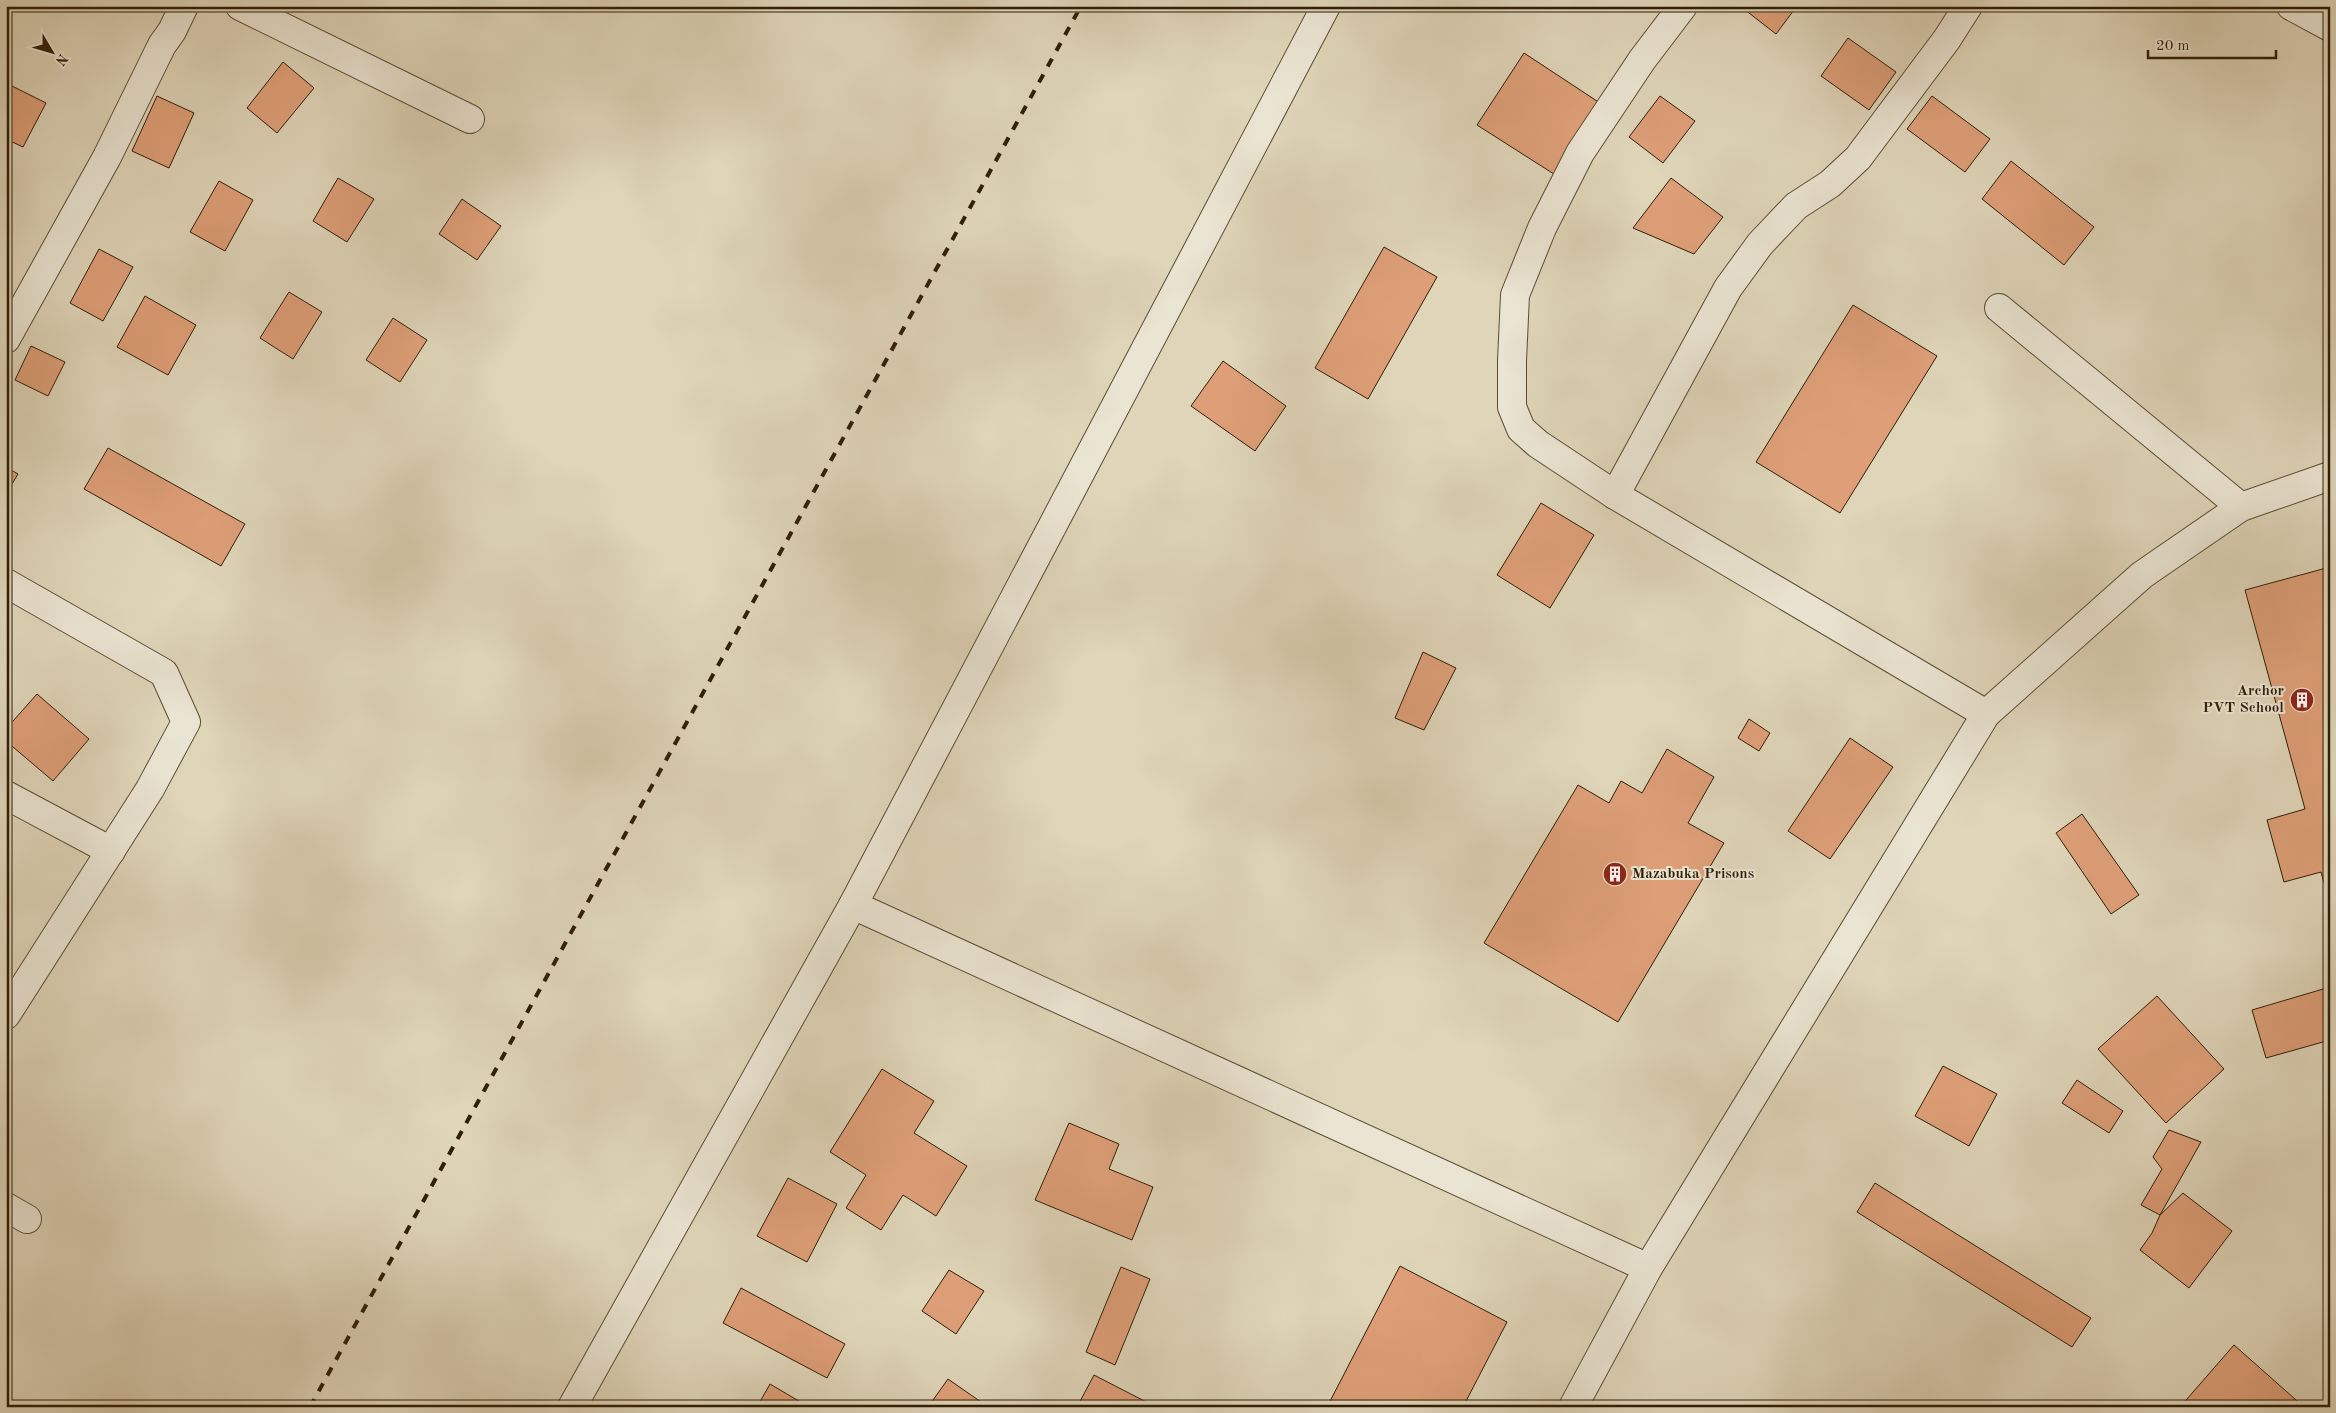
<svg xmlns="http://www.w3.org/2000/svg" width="2336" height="1413" font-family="'Old Standard TT',serif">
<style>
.building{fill:#de9f78;stroke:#2f1e06}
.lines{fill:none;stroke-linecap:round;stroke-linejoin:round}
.street-casing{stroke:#5b4c33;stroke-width:30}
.street{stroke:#eae4d2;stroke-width:28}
.rail{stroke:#2f1e06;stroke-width:4;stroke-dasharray:9 9;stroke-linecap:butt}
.labels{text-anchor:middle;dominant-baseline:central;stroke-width:4;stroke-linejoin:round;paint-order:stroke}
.poi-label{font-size:15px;font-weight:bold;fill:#2f1e06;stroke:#eae4d2;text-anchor:end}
</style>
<rect width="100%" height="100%" fill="#dfd5b9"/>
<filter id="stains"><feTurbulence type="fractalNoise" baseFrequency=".004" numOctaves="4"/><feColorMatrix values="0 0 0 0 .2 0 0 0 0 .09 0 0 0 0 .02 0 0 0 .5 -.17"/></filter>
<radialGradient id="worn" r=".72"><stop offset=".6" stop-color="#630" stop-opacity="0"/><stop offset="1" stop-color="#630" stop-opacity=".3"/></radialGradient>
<g class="building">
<polygon points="1740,6 1797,6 1776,34"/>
<polygon points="1848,38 1896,72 1869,110 1821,76"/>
<polygon points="1524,53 1603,105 1557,176 1477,125"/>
<polygon points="283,62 314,88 277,133 247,108"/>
<polygon points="12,86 46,103 23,147 6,139 6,97"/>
<polygon points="157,96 194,113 169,168 132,151"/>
<polygon points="1660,96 1695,121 1663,163 1629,137"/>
<polygon points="1932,96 1990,139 1965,172 1907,129"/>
<polygon points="2011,161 2094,227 2064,265 1982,199"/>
<polygon points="338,178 374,199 347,242 313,221"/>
<polygon points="1671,178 1723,217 1694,254 1633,228"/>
<polygon points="219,181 253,200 225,251 190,232"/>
<polygon points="462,199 501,226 477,260 439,234"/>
<polygon points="1384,247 1437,277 1368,399 1315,368"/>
<polygon points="99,249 133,267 103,321 70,303"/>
<polygon points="289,292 322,312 293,359 260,338"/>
<polygon points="145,296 196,325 168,375 117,347"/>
<polygon points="1853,305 1937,356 1840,513 1756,462"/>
<polygon points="393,318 427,340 400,382 366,360"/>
<polygon points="31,346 65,362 48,396 15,380"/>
<polygon points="1223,361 1286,406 1255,451 1191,406"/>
<polygon points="108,448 245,524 221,566 84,489"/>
<polygon points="6,467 18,474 6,494"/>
<polygon points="1541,503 1594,535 1550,608 1497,575"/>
<polygon points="2330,567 2330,905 2321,872 2284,882 2267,820 2305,809 2245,590"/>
<polygon points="1423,652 1456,668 1424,730 1395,718"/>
<polygon points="37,694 89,739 53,781 6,741 6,729"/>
<polygon points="1749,719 1770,733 1759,751 1738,738"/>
<polygon points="1850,738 1893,767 1830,859 1788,831"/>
<polygon points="1667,749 1714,777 1688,823 1724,843 1618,1022 1484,943 1578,785 1609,803 1621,781 1642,793"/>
<polygon points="2082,814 2139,895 2111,914 2056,833"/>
<polygon points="2330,987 2330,1040 2266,1058 2252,1010"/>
<polygon points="2157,996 2224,1069 2166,1123 2098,1049"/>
<polygon points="1943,1066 1997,1094 1969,1146 1915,1116"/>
<polygon points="882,1069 934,1101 914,1133 967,1166 936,1216 903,1195 881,1230 846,1208 866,1175 830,1152"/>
<polygon points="2077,1080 2123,1111 2109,1133 2062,1103"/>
<polygon points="1069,1123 1119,1144 1109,1169 1153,1187 1132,1240 1035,1200"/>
<polygon points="2169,1130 2201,1142 2160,1215 2141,1205 2162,1169 2153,1157"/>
<polygon points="788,1178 837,1204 807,1262 757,1236"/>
<polygon points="1875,1183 2091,1318 2072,1347 1857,1212"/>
<polygon points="2183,1193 2232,1231 2189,1288 2140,1250 2152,1233 2160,1215"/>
<polygon points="1400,1266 1507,1322 1463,1407 1327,1407"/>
<polygon points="1121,1267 1150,1279 1115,1365 1086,1352"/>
<polygon points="949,1270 984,1291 956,1334 922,1311"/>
<polygon points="741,1288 845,1344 827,1378 723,1323"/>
<polygon points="2234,1345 2304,1407 2180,1407"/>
<polygon points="1094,1375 1156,1407 1077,1407"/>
<polygon points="948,1379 981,1402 978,1407 928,1407"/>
<polygon points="770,1384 809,1407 757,1407"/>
</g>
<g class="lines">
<g class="street-casing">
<g id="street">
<polyline points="240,6 470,119"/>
<polyline points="1683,6 1642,60 1580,153 1542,228 1515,295 1512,361 1512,407 1521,429 1538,444 1615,495 1986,714"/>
<polyline points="2291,6 2330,27"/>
<polyline points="1999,308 2241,507"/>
<polyline points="6,339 107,157 162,45 172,31 184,6"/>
<polyline points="1615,495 1728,288 1760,244 1796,206 1830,184 1858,158 1947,39 1968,6"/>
<polyline points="6,583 164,673 186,722 150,789 6,1015"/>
<polyline points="6,795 111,851"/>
<polyline points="853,905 1648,1268"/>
<polyline points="6,1207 27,1219"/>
<polyline points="572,1407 853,905 1326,6"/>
<polyline points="1573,1407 1648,1268 1986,714 2142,575 2241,507 2330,476"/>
</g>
</g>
<use href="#street" class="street"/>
<polyline class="rail" points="310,1407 1081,6"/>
</g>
<defs>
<g id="building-disc" transform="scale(1.25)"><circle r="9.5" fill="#8f2418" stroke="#eae4d2"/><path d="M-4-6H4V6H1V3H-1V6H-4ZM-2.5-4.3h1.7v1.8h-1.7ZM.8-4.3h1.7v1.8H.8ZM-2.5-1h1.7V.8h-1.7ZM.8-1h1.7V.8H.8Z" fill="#fff"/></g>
</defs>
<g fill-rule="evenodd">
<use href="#building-disc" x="2302" y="700"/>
<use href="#building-disc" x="1615" y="874"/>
</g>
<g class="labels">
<g class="poi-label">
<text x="2284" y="691">Archor<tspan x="2284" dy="17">PVT School</tspan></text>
<text x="1632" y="874" text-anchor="start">Mazabuka Prisons</text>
</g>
</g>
<rect width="2336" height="1413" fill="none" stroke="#dfd5b9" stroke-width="25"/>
<rect x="8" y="8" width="2321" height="1398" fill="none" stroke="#2f1e06" stroke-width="2.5"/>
<rect x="12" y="12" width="2311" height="1388" fill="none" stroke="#2f1e06"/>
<g transform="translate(52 52) rotate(128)" stroke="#eae4d2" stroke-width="4" paint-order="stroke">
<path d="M0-4L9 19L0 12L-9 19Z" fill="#2f1e06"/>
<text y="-8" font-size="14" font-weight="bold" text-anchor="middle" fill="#2f1e06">N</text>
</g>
<path d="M2148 50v8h128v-8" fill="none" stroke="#2f1e06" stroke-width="2.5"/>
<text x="2156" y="50" font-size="15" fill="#2f1e06" stroke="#eae4d2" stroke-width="4" paint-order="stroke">20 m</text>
<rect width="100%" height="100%" filter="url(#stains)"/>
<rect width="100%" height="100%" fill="url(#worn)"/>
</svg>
